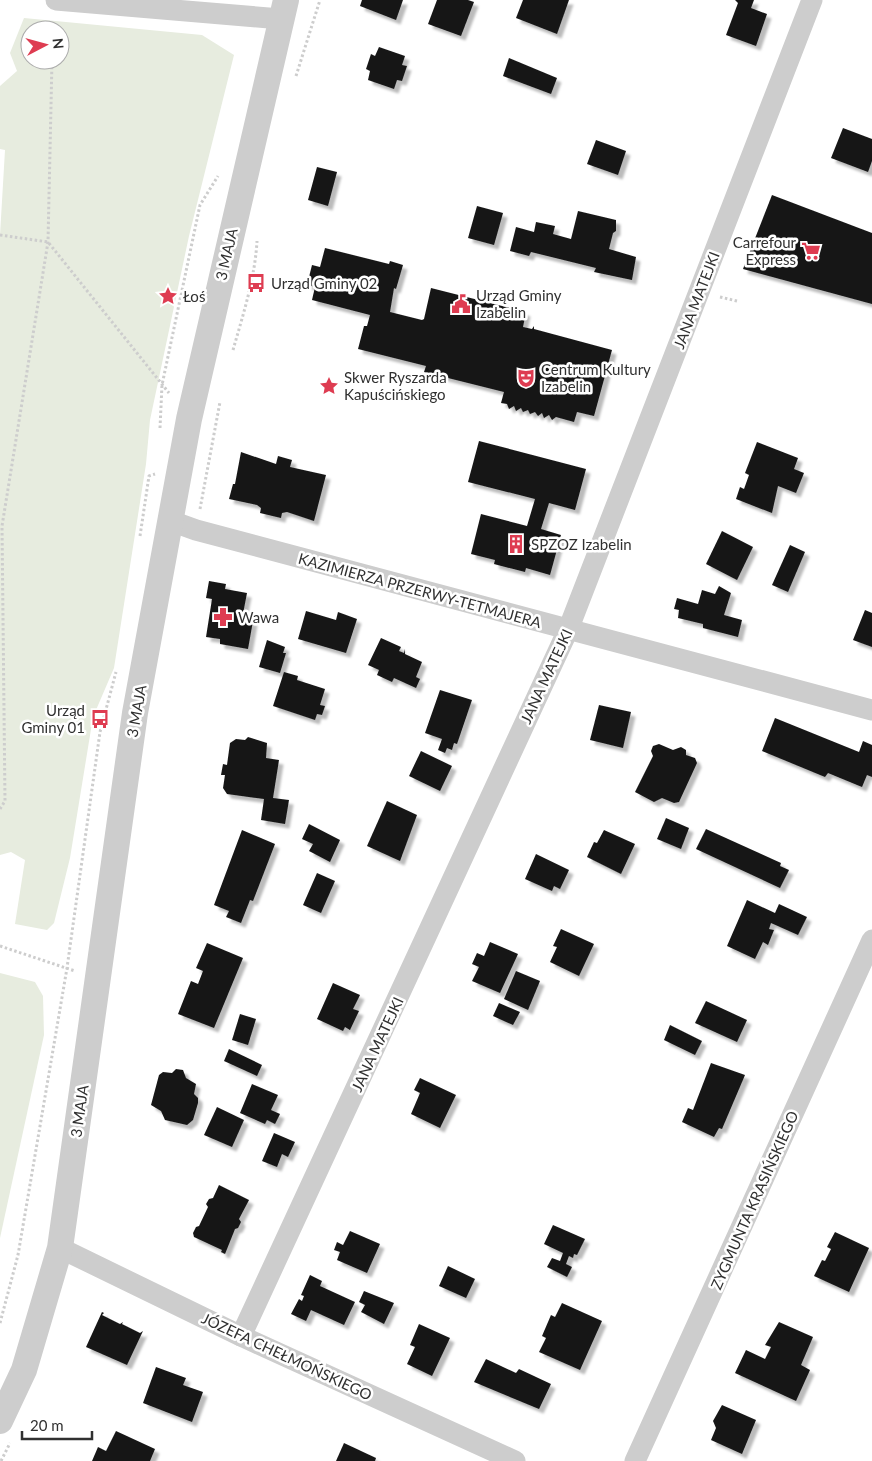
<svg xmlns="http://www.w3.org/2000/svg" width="872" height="1461" font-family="Lato,sans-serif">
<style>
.green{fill:#e7ecdf;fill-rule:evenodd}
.building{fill:#171717;filter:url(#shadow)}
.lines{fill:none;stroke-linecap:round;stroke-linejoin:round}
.path{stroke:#cdcdcd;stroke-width:3;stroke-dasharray:2.5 2.5;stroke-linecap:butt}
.minor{stroke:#cdcdcd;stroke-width:21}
.tertiary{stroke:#cdcdcd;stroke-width:26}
.labels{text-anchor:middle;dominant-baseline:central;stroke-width:5;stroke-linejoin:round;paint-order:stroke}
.poi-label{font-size:15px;fill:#303030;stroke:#fff;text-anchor:start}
.street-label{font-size:15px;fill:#303030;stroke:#fff}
</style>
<defs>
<filter id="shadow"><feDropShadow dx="4.5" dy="4.5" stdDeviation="1" flood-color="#0004"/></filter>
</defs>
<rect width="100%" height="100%" fill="#fff"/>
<g class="green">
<path d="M 24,18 L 202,35 L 234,55 L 189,236 L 150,420 L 146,464 L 114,668 L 93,717 L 70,858 L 54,923 L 47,930 L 15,924 L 25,860 L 11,852 L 0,855 L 0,235 L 5,150 L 0,149 L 0,86 L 17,71 L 10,53 ZM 30,30 L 60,30 L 60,60 L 30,60 Z"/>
<polygon points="0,973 35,982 43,996 44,1035 0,1238"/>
</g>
<g class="building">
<polygon points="362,0 403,0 396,20 360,6"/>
<polygon points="437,0 468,0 474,2 461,36 428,24"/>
<polygon points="523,0 569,0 557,34 516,18"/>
<polygon points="735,0 754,0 751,8 767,14 756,46 726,35 738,3"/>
<polygon points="379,47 405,56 402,65 407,66 402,81 397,80 394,89 368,80 370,71 366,69 371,54 375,56"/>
<polygon points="509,58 557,78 551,94 503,76"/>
<polygon points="843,128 872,139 872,161 868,172 831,158"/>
<polygon points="596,140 626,151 618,175 587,164"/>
<polygon points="317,167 337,172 328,206 308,200"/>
<polygon points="772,195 872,233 872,304 743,269"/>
<polygon points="477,206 503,213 494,245 468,238"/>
<polygon points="578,211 616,220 616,231 613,233 609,249 636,257 632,280 594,272 596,268 531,252 529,256 510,251 516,227 534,232 536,222 555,226 553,234 571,239"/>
<polygon points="325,248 389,264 390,261 403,265 396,289 394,288 390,312 422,320 424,319 431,288 526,312 523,327 532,329 534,326 534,329 612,350 594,416 577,412 574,422 556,417 552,420 549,415 544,418 542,413 538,416 535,412 530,414 528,410 523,412 521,408 516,411 514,406 509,409 507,404 501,403 504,392 424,372 426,366 358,349 364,326 367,326 370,315 312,300 315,287 307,285 312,265 320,267"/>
<polygon points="479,441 586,469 575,510 549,503 541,529 561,535 550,575 526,568 525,572 494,564 495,560 471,554 481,514 527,526 535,499 468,482"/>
<polygon points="757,442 798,458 794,469 804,473 796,493 778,486 772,513 736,499 740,487 744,489 749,475 745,473"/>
<polygon points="241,452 276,464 278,456 292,460 290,467 326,475 314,521 287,512 282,513 281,518 260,513 261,508 257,505 229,499 233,484 235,484"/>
<polygon points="722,531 753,547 737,580 706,564"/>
<polygon points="790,545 805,552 788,592 772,585"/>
<polygon points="209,581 226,584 225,589 247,593 242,619 253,621 248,649 220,644 220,639 206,637 212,599 206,598"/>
<polygon points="719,586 731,593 724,615 742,620 738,637 703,628 703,624 678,618 679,610 674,609 677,598 698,604 702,590 715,594"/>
<polygon points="865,610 872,613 872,647 853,640"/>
<polygon points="306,611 336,620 338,612 357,619 346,653 298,639"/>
<polygon points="381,638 401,647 399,651 404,653 405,649 405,654 422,662 416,677 420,679 416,688 394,678 392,682 377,675 379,670 368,665"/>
<polygon points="267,640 285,647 283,653 286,653 280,673 259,667"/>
<polygon points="284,672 298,676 297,680 325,689 320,705 325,706 322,715 317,714 315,720 273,706"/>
<polygon points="440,690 472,700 457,744 454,743 452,750 447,748 445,753 438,750 442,739 425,733"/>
<polygon points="599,705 631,712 623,748 590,740"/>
<polygon points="775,718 859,752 863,741 872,745 872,777 867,775 862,787 828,773 825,777 762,751"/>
<polygon points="248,737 267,743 266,758 279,760 273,798 289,800 285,824 261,820 264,799 227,794 223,788 225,775 221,775 223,764 227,765 230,743 236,739 245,740"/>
<polygon points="659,744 673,750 681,747 686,750 686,755 695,758 697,763 679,802 674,803 662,798 654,802 635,792 653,756 651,751 653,746"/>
<polygon points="421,751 452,766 440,791 409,776"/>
<polygon points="387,801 417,815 400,861 367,846"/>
<polygon points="666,818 689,828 681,849 657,839"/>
<polygon points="309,824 340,840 330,862 309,851 313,844 302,839"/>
<polygon points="706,829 781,863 780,866 789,870 780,888 696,849"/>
<polygon points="242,830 275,844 253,901 250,900 241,923 226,917 229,911 214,905"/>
<polygon points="604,830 635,844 621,874 587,857 594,842 597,843"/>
<polygon points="536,854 569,870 560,889 554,886 552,891 525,879"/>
<polygon points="317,873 335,881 321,913 303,905"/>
<polygon points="747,900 775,913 779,904 807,917 798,935 771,923 769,929 774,930 768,945 763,942 755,959 727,946"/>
<polygon points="561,929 594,944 579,976 550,962 557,947 553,946"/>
<polygon points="490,942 518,954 500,993 472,981 479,967 472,964 477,953 484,956"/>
<polygon points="207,943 243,958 214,1028 178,1014 191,981 198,984 203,971 196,968"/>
<polygon points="516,971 540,981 528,1010 504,999"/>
<polygon points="333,983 360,995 353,1009 359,1011 350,1030 345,1027 343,1031 317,1019"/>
<polygon points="706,1001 747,1020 737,1042 695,1023"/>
<polygon points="499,1003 520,1012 513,1025 493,1016"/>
<polygon points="240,1014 256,1019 248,1045 232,1040"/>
<polygon points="670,1025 702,1041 695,1055 664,1040"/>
<polygon points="229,1049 262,1065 257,1076 224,1061"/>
<polygon points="711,1063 745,1075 722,1129 719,1128 714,1137 682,1122 688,1108 693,1110"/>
<polygon points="176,1069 183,1070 186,1078 196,1084 194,1094 198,1098 198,1103 193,1120 187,1125 165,1120 161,1111 151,1105 159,1075 163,1072 172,1073"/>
<polygon points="420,1078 456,1095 440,1128 411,1114 420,1093 414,1090"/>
<polygon points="252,1084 278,1095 271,1110 280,1114 275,1124 267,1120 265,1124 240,1113"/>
<polygon points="217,1107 244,1120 232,1147 204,1135"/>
<polygon points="274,1133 295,1142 288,1157 282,1154 277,1167 262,1161"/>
<polygon points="219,1185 249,1200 239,1219 241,1222 238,1228 235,1229 225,1254 221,1252 222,1250 194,1237 193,1233 196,1227 199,1226 208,1207 206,1204 209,1199 213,1198"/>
<polygon points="553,1225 585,1239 577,1255 574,1254 573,1258 569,1256 566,1264 572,1267 567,1277 547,1267 552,1258 560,1261 563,1253 544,1244"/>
<polygon points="350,1231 380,1244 367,1273 337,1260 340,1252 334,1250 337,1242 343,1245"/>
<polygon points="835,1232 869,1248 849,1292 814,1276 822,1260 825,1261 831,1249 827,1247"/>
<polygon points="448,1266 475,1279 466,1298 439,1286"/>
<polygon points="310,1275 322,1281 320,1286 355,1302 344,1325 311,1310 306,1321 291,1314 299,1299 302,1301 304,1296 301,1295"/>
<polygon points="364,1291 394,1303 384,1324 361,1312 365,1305 359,1302"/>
<polygon points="562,1303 602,1321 580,1370 539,1352 546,1338 542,1336 551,1315 555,1317"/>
<polygon points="102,1312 104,1313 102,1315 120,1324 123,1322 122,1324 140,1333 143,1331 127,1365 86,1347"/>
<polygon points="779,1322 813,1337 801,1365 810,1370 796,1401 735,1373 746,1350 765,1359 771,1347 765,1345"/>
<polygon points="419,1324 450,1338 432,1376 407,1364 415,1347 410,1345"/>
<polygon points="486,1359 516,1373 519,1369 551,1384 539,1409 474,1382"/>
<polygon points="156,1367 186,1378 183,1385 203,1392 192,1422 143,1403"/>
<polygon points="722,1405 756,1420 742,1454 711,1440 716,1428 713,1421"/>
<polygon points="116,1431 155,1449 150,1461 92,1461 98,1447 106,1451"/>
<polygon points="344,1443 376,1458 375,1461 336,1461"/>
</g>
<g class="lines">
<g class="path">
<polyline points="53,30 53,21"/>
<polyline points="296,76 320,0"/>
<polyline points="0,235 48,242 169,393"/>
<polyline points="720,297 737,301"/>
<path d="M 233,350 C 243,315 255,278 257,241"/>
<polyline points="160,428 162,385 200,205 218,176"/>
<polyline points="200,509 220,402"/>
<polyline points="140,536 149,476 155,474"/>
<polyline points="0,809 5,801 2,526 48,242 52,60"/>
<polyline points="0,946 75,971"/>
<polyline points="0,1323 18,1255 67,968 100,732 116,672"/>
<polyline points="1,1461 10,1443"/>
</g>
<g class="minor">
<polyline points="56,0 281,19"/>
<polyline points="171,521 196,530 872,710"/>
<polyline points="60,1248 241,1336 515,1461"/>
<polyline points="241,1336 568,630 812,0"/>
<polyline points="635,1461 872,940"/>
</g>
<polyline class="tertiary" points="0,1421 24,1370 60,1248 135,713 189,419 286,0"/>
</g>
<defs>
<g id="supermarket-bare" transform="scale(1.5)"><path d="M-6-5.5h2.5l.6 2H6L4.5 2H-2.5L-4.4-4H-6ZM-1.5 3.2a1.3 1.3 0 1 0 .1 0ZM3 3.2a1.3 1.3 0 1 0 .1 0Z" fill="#de3c51" stroke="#fff" stroke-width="2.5" paint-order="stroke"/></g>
<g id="bus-bare" transform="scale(1.5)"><path d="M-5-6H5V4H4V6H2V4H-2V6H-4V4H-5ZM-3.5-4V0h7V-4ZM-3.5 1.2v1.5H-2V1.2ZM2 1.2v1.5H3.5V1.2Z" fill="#de3c51" stroke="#fff" stroke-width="2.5" paint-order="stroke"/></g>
<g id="sight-bare" transform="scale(1.5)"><path d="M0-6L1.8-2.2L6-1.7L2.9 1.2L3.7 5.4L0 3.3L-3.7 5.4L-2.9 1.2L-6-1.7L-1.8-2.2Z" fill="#de3c51" stroke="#fff" stroke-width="2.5" paint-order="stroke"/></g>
<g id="civic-bare" transform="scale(1.5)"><path d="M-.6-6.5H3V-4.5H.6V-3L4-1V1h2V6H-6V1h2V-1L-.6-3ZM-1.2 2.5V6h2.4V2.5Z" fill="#de3c51" stroke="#fff" stroke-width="2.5" paint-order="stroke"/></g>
<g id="theatre-bare" transform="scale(1.5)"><path d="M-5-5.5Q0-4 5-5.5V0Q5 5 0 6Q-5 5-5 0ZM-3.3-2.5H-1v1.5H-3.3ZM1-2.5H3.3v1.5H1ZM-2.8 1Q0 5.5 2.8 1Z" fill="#de3c51" stroke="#fff" stroke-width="2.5" paint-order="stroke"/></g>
<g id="building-bare" transform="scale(1.5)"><path d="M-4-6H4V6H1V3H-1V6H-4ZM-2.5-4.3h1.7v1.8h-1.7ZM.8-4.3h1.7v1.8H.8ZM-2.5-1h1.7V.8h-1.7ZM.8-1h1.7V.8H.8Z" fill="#de3c51" stroke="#fff" stroke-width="2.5" paint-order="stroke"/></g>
<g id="pharmacy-bare" transform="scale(1.5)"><path d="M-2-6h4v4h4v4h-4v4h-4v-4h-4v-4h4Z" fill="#de3c51" stroke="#fff" stroke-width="2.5" paint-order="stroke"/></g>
</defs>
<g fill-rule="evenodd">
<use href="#supermarket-bare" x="811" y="251"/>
<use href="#bus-bare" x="256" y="283"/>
<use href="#sight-bare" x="168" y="296"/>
<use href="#civic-bare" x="461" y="304"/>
<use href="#theatre-bare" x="526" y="378"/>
<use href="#sight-bare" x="329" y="386"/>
<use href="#building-bare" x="516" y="544"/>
<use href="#pharmacy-bare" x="223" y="617"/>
<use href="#bus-bare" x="100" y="719"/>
</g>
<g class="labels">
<g class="poi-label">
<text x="796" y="242" text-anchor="end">Carrefour<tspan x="796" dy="17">Express</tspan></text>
<text x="271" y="283">Urząd Gminy 02</text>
<text x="476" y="295">Urząd Gminy<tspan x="476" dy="17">Izabelin</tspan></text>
<text x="183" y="296">Łoś</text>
<text x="541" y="369">Centrum Kultury<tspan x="541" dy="17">Izabelin</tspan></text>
<text x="344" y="377">Skwer Ryszarda<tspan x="344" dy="17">Kapuścińskiego</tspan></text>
<text x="531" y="544">SPZOZ Izabelin</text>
<text x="238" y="617">Wawa</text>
<text x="85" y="710" text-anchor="end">Urząd<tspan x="85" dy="17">Gminy 01</tspan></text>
</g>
<g class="street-label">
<text transform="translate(226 254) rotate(-77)">3 MAJA</text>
<text transform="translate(696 300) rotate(-69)">JANA MATEJKI</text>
<text transform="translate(420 590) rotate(15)">KAZIMIERZA PRZERWY-TETMAJERA</text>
<text transform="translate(546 676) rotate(-65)">JANA MATEJKI</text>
<text transform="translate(136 711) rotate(-80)">3 MAJA</text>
<text transform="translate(377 1044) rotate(-65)">JANA MATEJKI</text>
<text transform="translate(79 1111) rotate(-82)">3 MAJA</text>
<text transform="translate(754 1200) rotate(-66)">ZYGMUNTA KRASIŃSKIEGO</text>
<text transform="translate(287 1356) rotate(25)">JÓZEFA CHEŁMOŃSKIEGO</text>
</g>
</g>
<g transform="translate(45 45) rotate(84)"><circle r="24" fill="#ffffff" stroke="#acacac"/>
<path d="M0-4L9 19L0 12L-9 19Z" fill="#de3c51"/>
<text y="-8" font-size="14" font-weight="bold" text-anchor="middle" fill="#303030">N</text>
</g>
<path d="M22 1431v8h70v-8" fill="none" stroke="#303030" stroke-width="2.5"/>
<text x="30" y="1431" font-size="15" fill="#303030" stroke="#ffffff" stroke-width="4" paint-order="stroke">20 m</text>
</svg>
